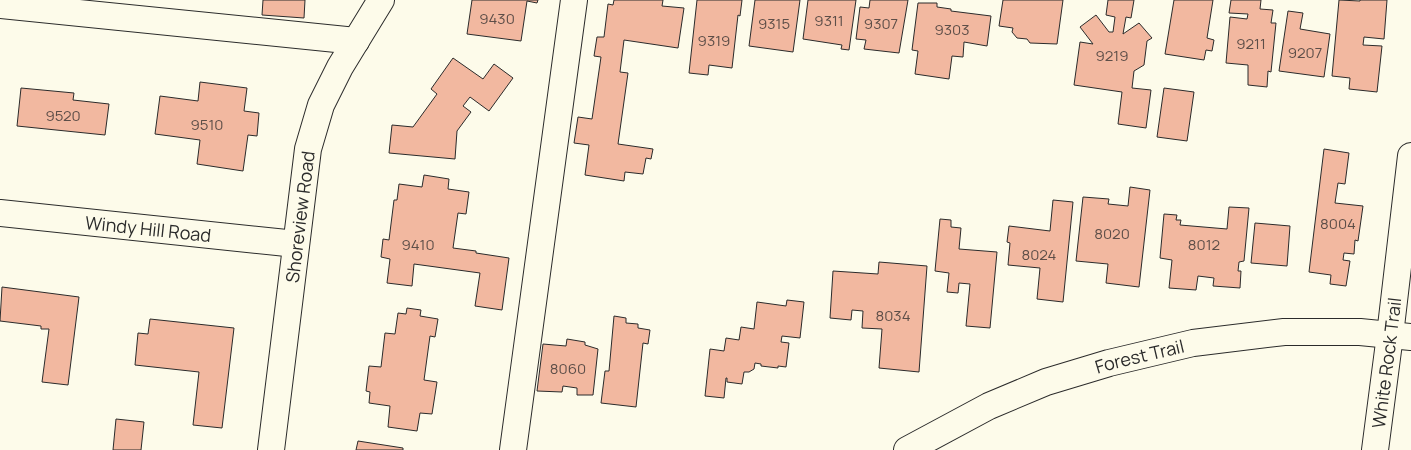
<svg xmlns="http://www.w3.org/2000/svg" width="1411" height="450" font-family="Manrope,sans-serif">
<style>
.building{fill:#f2b8a0;stroke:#2b2b2b}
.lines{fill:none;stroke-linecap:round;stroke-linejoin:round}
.minor-casing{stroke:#2b2b2b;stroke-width:28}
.minor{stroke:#fdfbea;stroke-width:26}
.labels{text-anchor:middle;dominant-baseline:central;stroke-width:4;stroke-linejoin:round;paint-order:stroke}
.number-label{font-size:15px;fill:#5d4e48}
.street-label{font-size:18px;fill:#2b2b2b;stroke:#fdfbea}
</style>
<rect width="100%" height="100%" fill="#fdfbea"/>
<g class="building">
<polygon points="263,0 305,0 304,18 262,15"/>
<polygon points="472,0 538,0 537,3 527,1 521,41 467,34"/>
<polygon points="614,0 663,0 662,6 684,8 678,48 624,40 620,72 628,73 618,144 653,149 651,159 646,158 643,174 625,172 624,181 585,175 589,145 574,143 578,117 592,119 601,57 594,56 597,37 604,37 608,4 613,5"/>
<polygon points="697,0 742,0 740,16 738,15 732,68 709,65 708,75 689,73"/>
<polygon points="755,0 800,0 793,52 749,46"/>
<polygon points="808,0 856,0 849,50 841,49 842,45 803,39"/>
<polygon points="870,0 908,0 899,53 864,49 866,40 856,39 860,7 869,8"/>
<polygon points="1003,0 1063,0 1057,44 1030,43 1027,39 1017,38 1012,32 1013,28 999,26"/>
<polygon points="1108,0 1134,0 1131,18 1126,17 1123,34 1139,23 1152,38 1147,41 1144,65 1134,71 1132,88 1151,90 1146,128 1118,124 1122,92 1074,85 1080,42 1093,44 1080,27 1096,15 1109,32 1113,32 1115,17 1106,15"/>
<polygon points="1174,0 1213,0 1207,38 1214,40 1212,51 1206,50 1204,60 1165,54"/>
<polygon points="1231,0 1261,0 1260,9 1273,10 1271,23 1276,23 1271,72 1268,71 1267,87 1248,85 1248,65 1226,63 1230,17 1247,19 1248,14 1229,13"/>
<polygon points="1339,0 1360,1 1360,0 1387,0 1384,39 1364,37 1363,45 1382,46 1377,92 1349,89 1350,78 1332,76"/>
<polygon points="918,3 937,3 937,7 951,9 951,11 991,16 987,46 964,42 963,57 952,56 949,79 915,74 918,51 912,50"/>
<polygon points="1288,11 1303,13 1300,29 1330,34 1324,77 1279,71"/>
<polygon points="453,58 483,79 494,64 513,78 489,111 470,97 463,106 471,112 457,131 455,159 389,153 392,125 413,127 437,94 431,89"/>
<polygon points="200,82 247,88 244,111 259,113 257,136 248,135 243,171 197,164 200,140 155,134 160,96 198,101"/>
<polygon points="21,88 74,93 73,100 109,104 105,135 17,126"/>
<polygon points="1164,88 1194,92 1187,141 1157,137"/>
<polygon points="1324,149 1349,153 1345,184 1338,183 1335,203 1363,206 1358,241 1355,240 1354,254 1344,253 1343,260 1350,261 1346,286 1330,284 1331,275 1309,272"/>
<polygon points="424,175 449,179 448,189 469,192 466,214 458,213 453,248 476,251 476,253 509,258 502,310 475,306 480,273 414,264 412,286 387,283 390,259 381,257 383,239 389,240 394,200 397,200 399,184 422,187"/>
<polygon points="1130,187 1150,190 1139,287 1106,283 1108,264 1076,261 1083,197 1109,199 1108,204 1128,206"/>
<polygon points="1053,200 1073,202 1063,302 1037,299 1040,268 1008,265 1010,243 1007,242 1009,226 1050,231"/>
<polygon points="1229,207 1249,208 1244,261 1239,262 1238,271 1241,271 1240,288 1213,286 1214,278 1198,276 1196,290 1169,288 1172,260 1160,258 1164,214 1177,215 1176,220 1181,220 1180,225 1227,229"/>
<polygon points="940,219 951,220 951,227 961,228 959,249 997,252 990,328 966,326 970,284 959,283 958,293 947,292 949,273 935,271"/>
<polygon points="1255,223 1290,226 1287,266 1251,263"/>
<polygon points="879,262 927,266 919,372 879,368 882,329 862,328 863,311 852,310 851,320 830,318 833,271 878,274"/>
<polygon points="2,287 79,297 68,385 42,382 49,329 41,329 41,326 0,321"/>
<polygon points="787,300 804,302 800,338 782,336 781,342 789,343 786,367 778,366 778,368 761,366 761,364 755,363 754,369 749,372 744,372 742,384 727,382 727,378 726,378 724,398 705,396 710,349 724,351 726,338 739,340 741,327 754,329 757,302 786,306"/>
<polygon points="407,308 421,310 420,316 438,319 435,337 430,336 424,380 437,382 432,414 420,413 417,431 388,427 390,406 369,403 370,392 366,391 369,366 381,367 385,333 395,334 398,313 406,314"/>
<polygon points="614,316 626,318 626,323 638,324 638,328 650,330 648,344 643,343 636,407 601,403 605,371 609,371"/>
<polygon points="150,319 234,328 222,428 193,425 199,372 135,365 138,333 148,334"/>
<polygon points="567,339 585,342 585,345 598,349 593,395 577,395 577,388 563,386 562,392 537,391 543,344 566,346"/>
<polygon points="116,419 144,422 141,450 113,450"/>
<polygon points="358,441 403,448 403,450 356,450"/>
</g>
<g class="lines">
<g class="minor-casing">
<g id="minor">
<polyline points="0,5 356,41"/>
<path id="s1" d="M 0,213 L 296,244"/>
<path id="s2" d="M 271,450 L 308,149 L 321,105 L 340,67 L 381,0"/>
<polyline points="513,450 574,0"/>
<path id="s3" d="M 907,450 L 989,406 L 1046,382 L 1109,363 L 1193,343 L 1284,332 L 1360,332 L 1411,337"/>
<path id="s4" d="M 1375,450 L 1390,335 L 1411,156"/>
</g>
</g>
<use href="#minor" class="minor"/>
</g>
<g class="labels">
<g class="number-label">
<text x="497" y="18">9430</text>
<text x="829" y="20">9311</text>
<text x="774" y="23">9315</text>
<text x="881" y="23">9307</text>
<text x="952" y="29">9303</text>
<text x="714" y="40">9319</text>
<text x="1251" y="43">9211</text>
<text x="1305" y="52">9207</text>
<text x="1112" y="55">9219</text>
<text x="63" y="115">9520</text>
<text x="207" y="124">9510</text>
<text x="1338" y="223">8004</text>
<text x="1112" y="233">8020</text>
<text x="418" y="244">9410</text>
<text x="1204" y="244">8012</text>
<text x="1039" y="254">8024</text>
<text x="893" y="315">8034</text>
<text x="568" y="368">8060</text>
</g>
<g class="street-label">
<text stroke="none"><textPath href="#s2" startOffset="235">Shoreview Road</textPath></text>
<text stroke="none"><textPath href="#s1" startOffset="149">Windy Hill Road</textPath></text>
<text stroke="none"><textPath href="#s3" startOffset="252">Forest Trail</textPath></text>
<text stroke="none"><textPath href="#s4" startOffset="88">White Rock Trail</textPath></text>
</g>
</g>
</svg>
